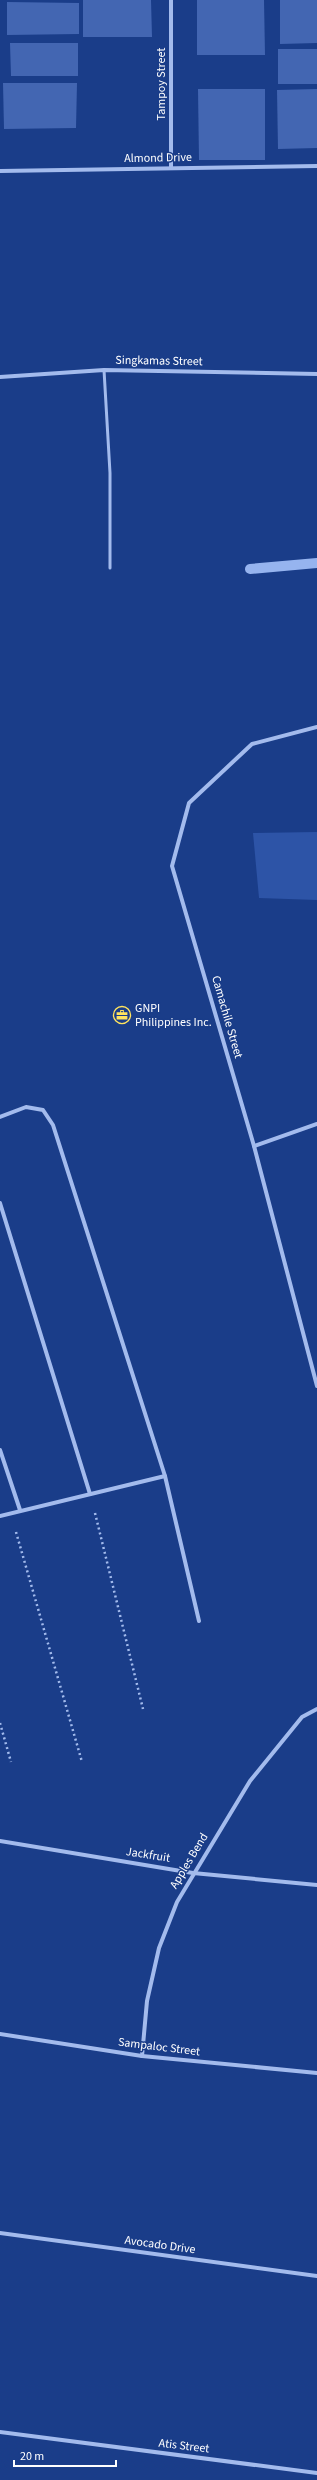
<svg xmlns="http://www.w3.org/2000/svg" width="317" height="2480" font-family="'Source Sans 3',sans-serif">
<style>
.green{fill:#2d54a7}
.lines{fill:none;stroke-linecap:round;stroke-linejoin:round}
.stream{stroke:#96b4ef;stroke-width:10}
.building{fill:#4366b2}
.path{stroke:#a3bbed;stroke-width:2.5;stroke-dasharray:2 3;stroke-linecap:butt}
.lane{stroke:#a3bbed;stroke-width:3}
.street{stroke:#a3bbed;stroke-width:4}
.labels{text-anchor:middle;dominant-baseline:central;stroke-width:3;stroke-linejoin:round;paint-order:stroke}
.street-label{font-size:12px;fill:#fff;stroke:#1a3d89}
.poi-label{font-size:12px;fill:#fff;stroke:#1a3d89;text-anchor:start}
</style>
<rect width="100%" height="100%" fill="#1a3d89"/>
<polygon class="green" points="317,832 317,900 259,898 253,833"/>
<g class="lines">
<polyline class="stream" points="250,569 317,563"/>
</g>
<g class="building">
<polygon points="83,0 151,0 152,37 83,37"/>
<polygon points="197,0 264,0 265,55 197,55"/>
<polygon points="280,0 317,0 317,43 280,44"/>
<polygon points="7,2 79,3 79,34 7,35"/>
<polygon points="10,43 78,43 78,76 11,76"/>
<rect x="278" y="49" width="39" height="35"/>
<polygon points="3,83 77,83 76,128 4,129"/>
<polygon points="198,89 265,89 265,160 199,160"/>
<polygon points="317,89 317,148 278,149 277,90"/>
</g>
<g class="lines">
<g class="path">
<polyline points="95,1513 143,1709"/>
<polyline points="16,1532 82,1762"/>
<polyline points="0,1723 11,1762"/>
</g>
<polyline class="lane" points="104,370 110,473 110,568"/>
<g class="street">
<polyline points="171,0 171,168"/>
<polyline points="0,171 317,166"/>
<polyline points="0,377 104,370 317,374"/>
<polyline points="317,727 252,744 189,803 172,866 254,1146 317,1386"/>
<polyline points="0,1117 26,1107 43,1110 53,1125 165,1476 199,1621"/>
<polyline points="254,1146 317,1124"/>
<polyline points="0,1203 90,1494"/>
<polyline points="0,1450 20,1510"/>
<polyline points="0,1516 165,1476"/>
<polyline points="0,1841 193,1873 317,1885"/>
<polyline points="0,2034 142,2056 317,2073"/>
<polyline points="142,2056 147,2001 159,1948 177,1902 250,1781 302,1717 317,1709"/>
<polyline points="0,2233 317,2276"/>
<polyline points="0,2432 317,2473"/>
</g>
</g>
<defs>
<g id="office-ring" transform="scale(0.9)"><circle r="9.5" fill="#1a3d89" stroke="#ffe45f" stroke-width="1.5"/><path d="M-6-3h4V-5.5h4V-3h4V5H-6ZM-1-4.5V-3h2v-1.5ZM-6 0V1H6V0Z" fill="#ffe45f"/></g>
</defs>
<g fill-rule="evenodd">
<use href="#office-ring" x="122" y="1015"/>
</g>
<g class="labels">
<g class="street-label">
<text transform="translate(161 84) rotate(-90)">Tampoy Street</text>
<text transform="translate(158 158) rotate(-1)">Almond Drive</text>
<text transform="translate(159 361) rotate(1)">Singkamas Street</text>
<text transform="translate(227 1017) rotate(74)">Camachile Street</text>
<text transform="translate(148 1855) rotate(9)">Jackfruit</text>
<text transform="translate(189 1861) rotate(-59)">Apples Bend</text>
<text transform="translate(159 2047) rotate(7)">Sampaloc Street</text>
<text transform="translate(160 2245) rotate(8)">Avocado Drive</text>
<text transform="translate(184 2446) rotate(7)">Atis Street</text>
</g>
<g class="poi-label">
<text x="135" y="1008">GNPI<tspan x="135" dy="14">Philippines Inc.</tspan></text>
</g>
</g>
<path d="M14 2460v6h102v-6" fill="none" stroke="#ffffff" stroke-width="2"/>
<text x="20" y="2460" font-size="12" fill="#ffffff" stroke="#1a3d89" stroke-width="3" paint-order="stroke">20 m</text>
</svg>
